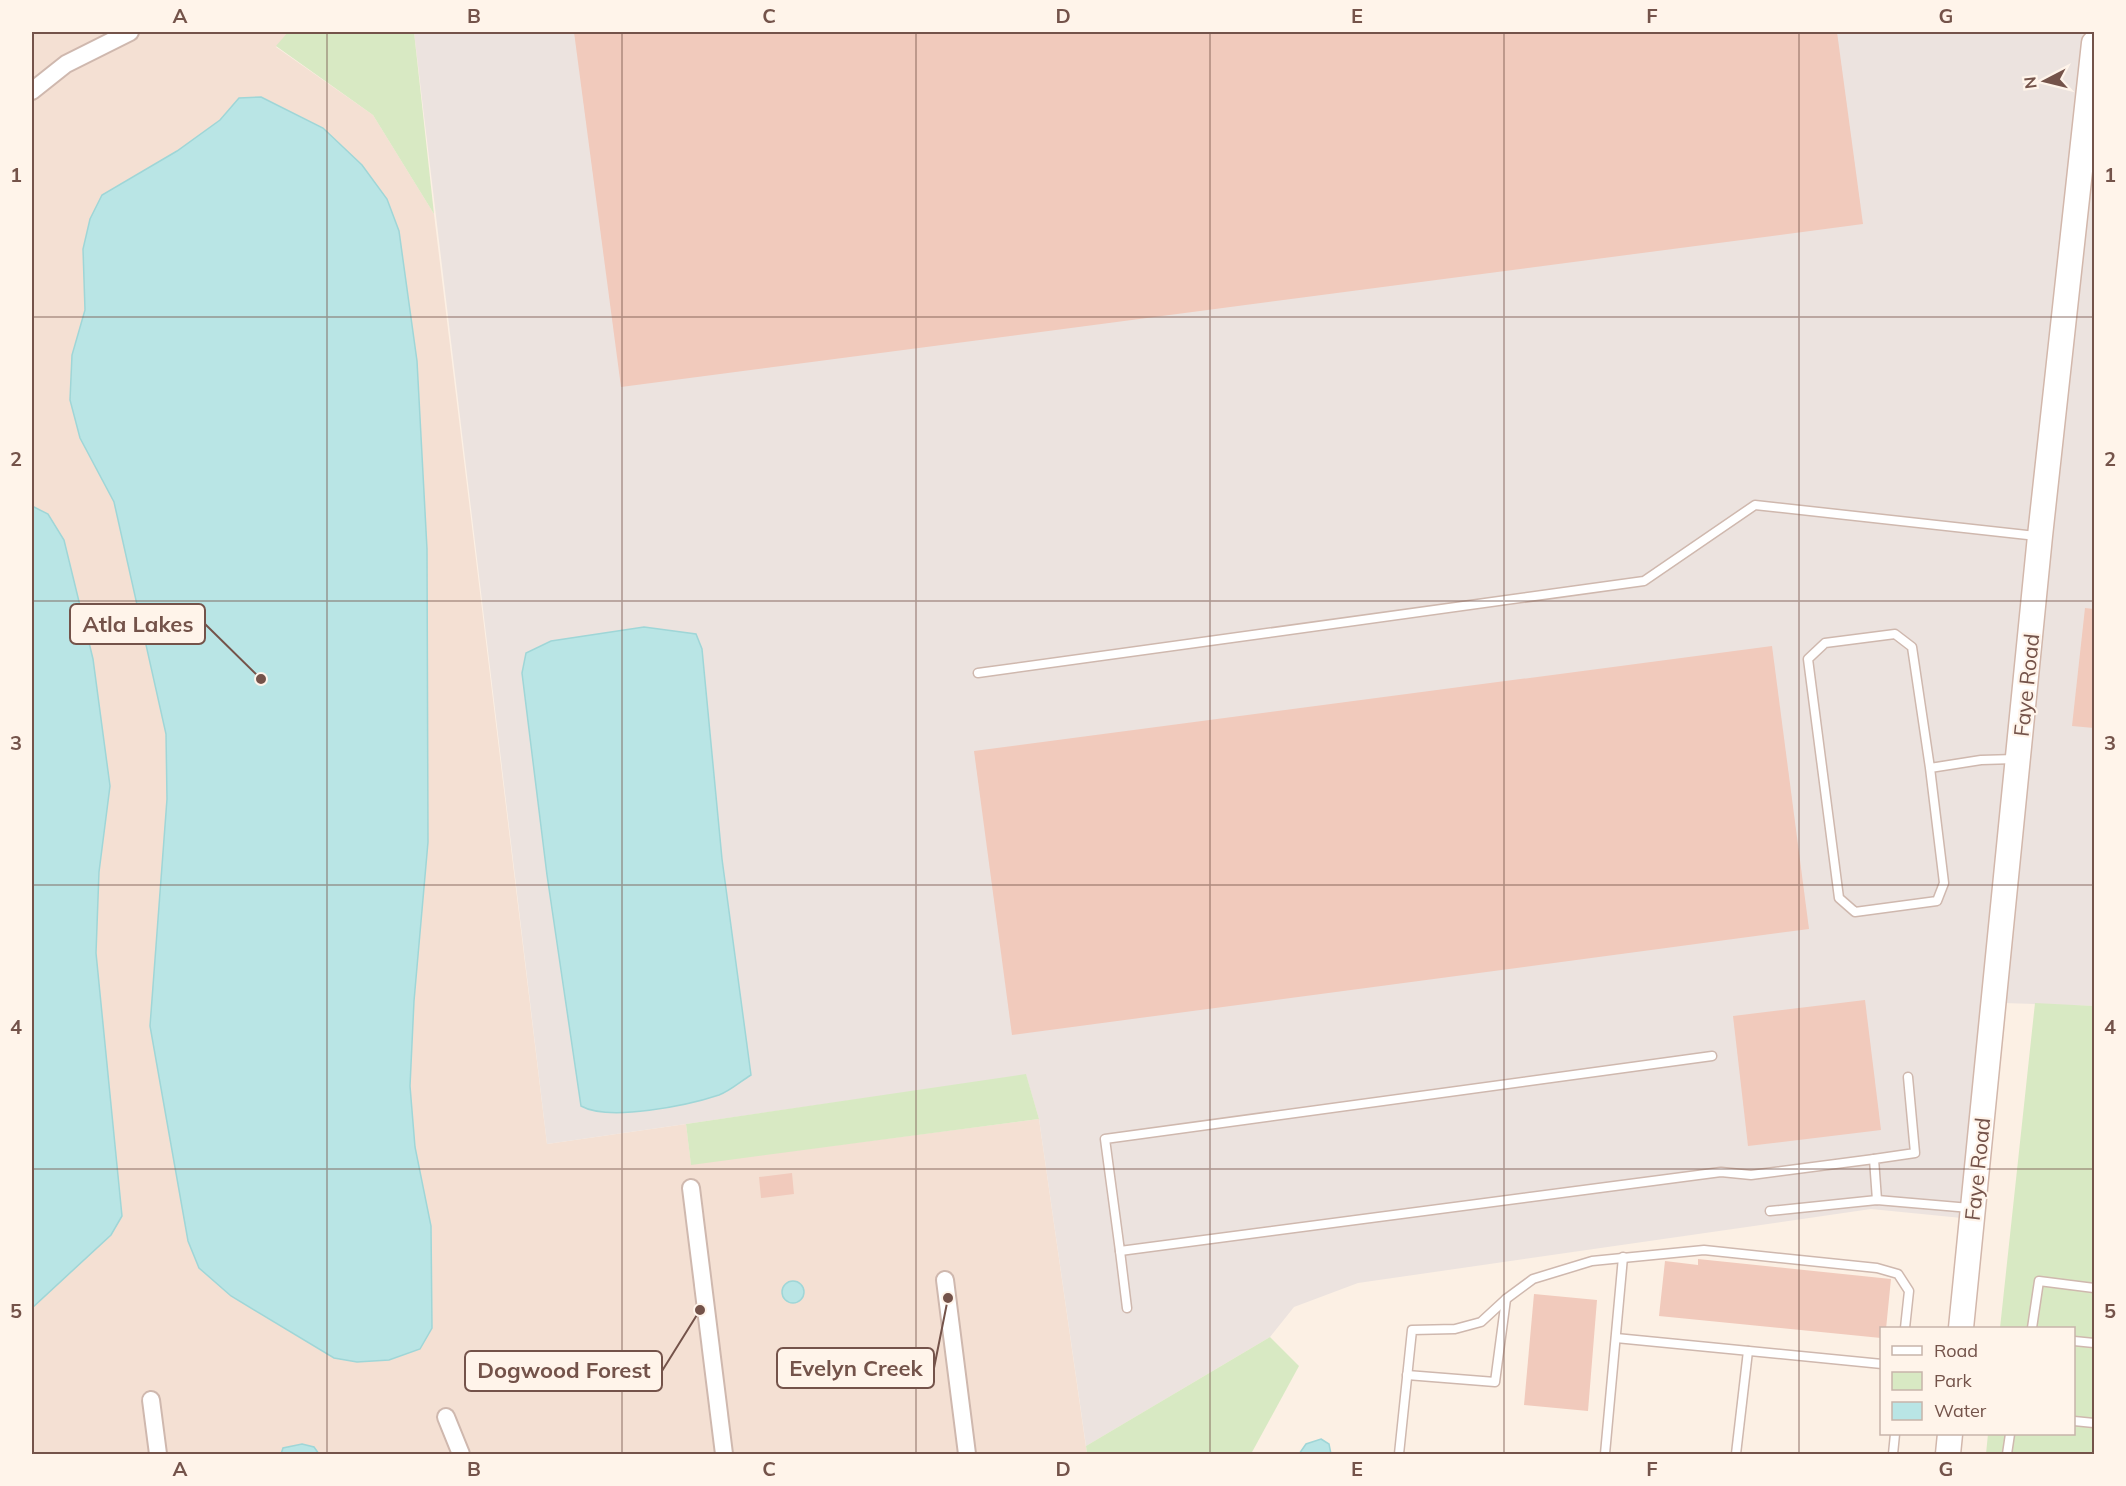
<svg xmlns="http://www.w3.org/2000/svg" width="2126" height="1486" font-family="Mulish,sans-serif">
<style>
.residential{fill:#f4e0d3}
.industrial{fill:#ece3df}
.green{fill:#d8e9c3}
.water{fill:#b9e5e5;stroke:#9fd6d7;stroke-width:1.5}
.building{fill:#f1cabc}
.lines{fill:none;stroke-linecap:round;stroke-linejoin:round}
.lane-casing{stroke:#cfb8ae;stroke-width:11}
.street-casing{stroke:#cfb8ae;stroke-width:20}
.secondary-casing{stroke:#d2b7ab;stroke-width:27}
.lane{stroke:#fff;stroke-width:8}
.street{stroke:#fff;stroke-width:16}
.secondary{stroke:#fff;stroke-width:24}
.grid{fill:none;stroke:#74534a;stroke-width:1.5;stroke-opacity:0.55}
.labels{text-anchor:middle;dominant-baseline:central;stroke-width:4.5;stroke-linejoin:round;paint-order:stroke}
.street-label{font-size:21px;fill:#74534a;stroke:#fff4ea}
.leader{fill:none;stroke:#74534a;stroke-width:2}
.callout-dot{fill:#74534a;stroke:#fff4ea;stroke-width:2}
.callout{fill:#fff4ea;stroke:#74534a;stroke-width:2}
.callout-label{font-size:22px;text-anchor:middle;font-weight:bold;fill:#74534a}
.neatline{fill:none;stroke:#74534a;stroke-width:2}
.grid-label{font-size:20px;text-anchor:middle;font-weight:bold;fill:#74534a}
</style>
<rect width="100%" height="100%" fill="#fcf0e4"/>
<polygon class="residential" points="32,32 288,32 276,47 373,115 434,214 547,1144 686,1124 691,1164 1039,1119 1087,1454 32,1454"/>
<g class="industrial">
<polygon points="414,32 2084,32 1962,1218 1871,1209 1358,1283 1294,1307 1270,1337 1086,1446 1039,1119 1026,1075 547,1144"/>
<polygon points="2094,130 2094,1006 2004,1003"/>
</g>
<g class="green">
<polygon points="288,32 414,32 434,214 373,115 276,46"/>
<polygon points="2035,1003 2094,1006 2094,1454 1986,1454 1988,1434 2074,1434 2074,1328 2000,1328"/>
<polygon points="1026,1074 1039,1119 691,1165 686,1124"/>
<polygon points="1270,1337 1299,1366 1251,1454 1087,1454 1086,1446"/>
</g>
<g class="water">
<polygon points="261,97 323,128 362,165 387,199 399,231 417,361 427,549 428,842 414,1001 410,1086 415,1147 431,1226 432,1328 420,1349 389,1360 357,1362 334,1358 231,1296 199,1268 188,1241 150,1026 167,799 166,734 114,502 80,438 70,400 72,355 85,310 83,249 90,219 102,195 177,151 220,120 239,98"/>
<polygon points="32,506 48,514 64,540 93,659 110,786 99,872 96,953 122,1216 111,1235 32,1308"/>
<path d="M 644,627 L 696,634 L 702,649 L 722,859 L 751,1075 C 741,1081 730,1091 719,1095 C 689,1105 609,1122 581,1106 L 547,875 L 522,673 L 526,653 L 551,641 Z"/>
<circle cx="793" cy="1292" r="11"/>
<polygon points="1321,1439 1329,1444 1331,1454 1299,1454 1306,1444"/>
<polygon points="302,1444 314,1447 319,1454 281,1454 283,1448"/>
</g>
<g class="building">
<polygon points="574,32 1837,32 1863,224 621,387"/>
<polygon points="2085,608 2094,609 2094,728 2072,726"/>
<polygon points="1772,646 1809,929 1012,1035 974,751"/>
<polygon points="1865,1000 1881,1130 1748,1146 1733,1016"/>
<polygon points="792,1173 794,1194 761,1198 759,1177"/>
<polygon points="1698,1259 1891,1279 1886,1329 1881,1329 1881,1338 1659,1316 1665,1261 1698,1265"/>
<polygon points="1534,1294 1597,1300 1588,1411 1524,1405"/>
</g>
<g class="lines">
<g class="lane-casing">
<g id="lane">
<polyline points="978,673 1644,581 1755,505 2037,536"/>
<polyline points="1930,768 1944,883 1937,901 1855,912 1839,898 1808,659 1825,643 1895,634 1912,647 1930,768 1981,760 2015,759"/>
<polyline points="1712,1056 1105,1139 1120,1251 1721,1172 1751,1175 1874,1159"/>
<polyline points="1877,1200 1874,1159 1915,1153 1908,1077"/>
<polyline points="1770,1211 1877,1200 1970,1208"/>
<polyline points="1120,1251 1127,1308"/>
<polyline points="2032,1328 2039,1281 2094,1288"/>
<polyline points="1616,1338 1882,1364"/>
<polyline points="2074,1341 2094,1343"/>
<polyline points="1407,1375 1495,1382 1506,1299"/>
<polyline points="2074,1421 2094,1423"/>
<polyline points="1399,1454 1412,1330 1455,1329 1481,1322 1506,1299 1533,1279 1592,1261 1704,1250 1877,1268 1898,1274 1909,1291 1905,1328"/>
<polyline points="1605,1454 1623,1257"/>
<polyline points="1736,1454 1748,1351"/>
<polyline points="1893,1454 1895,1434"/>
<polyline points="2007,1454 2010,1434"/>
</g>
</g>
<g class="street-casing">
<g id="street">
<polyline points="32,91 66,64 130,32"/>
<polyline points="691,1188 724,1454"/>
<polyline points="945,1280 967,1454"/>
<polyline points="151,1400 158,1454"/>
<polyline points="446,1417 461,1454"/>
</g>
</g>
<g class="secondary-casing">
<g id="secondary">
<polyline points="1961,1328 2040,536 2094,43"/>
<polyline points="1948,1454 1950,1434"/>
</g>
</g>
<use href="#lane" class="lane"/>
<use href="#street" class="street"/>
<use href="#secondary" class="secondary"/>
</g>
<path class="grid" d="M 327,32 L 327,1454M 622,32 L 622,1454M 916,32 L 916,1454M 1210,32 L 1210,1454M 1504,32 L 1504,1454M 1799,32 L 1799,1454M 32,317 L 2094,317M 32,601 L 2094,601M 32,885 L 2094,885M 32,1169 L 2094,1169"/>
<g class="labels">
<g class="street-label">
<text transform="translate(2026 685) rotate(-84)">Faye Road</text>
<text transform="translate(1977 1169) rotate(-84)">Faye Road</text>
</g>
</g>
<path class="leader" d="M261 679L205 624M948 1298L934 1368M700 1310L662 1371"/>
<g class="callout-dot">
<circle cx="261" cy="679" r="6"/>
<circle cx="948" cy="1298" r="6"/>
<circle cx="700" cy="1310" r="6"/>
</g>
<g class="callout">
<rect x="70" y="604" width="135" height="40" rx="6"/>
<rect x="777" y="1348" width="157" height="40" rx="6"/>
<rect x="465" y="1351" width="197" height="40" rx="6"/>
</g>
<g class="callout-label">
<text x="138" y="632">Atla Lakes</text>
<text x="856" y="1376">Evelyn Creek</text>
<text x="564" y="1378">Dogwood Forest</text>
</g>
<rect width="2126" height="1486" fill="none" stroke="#fff4ea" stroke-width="66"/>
<rect x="1880" y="1327" width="195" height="108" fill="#fff4ea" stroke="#c7b4aa" stroke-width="1.5"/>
<rect x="1892" y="1346" width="30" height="9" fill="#ffffff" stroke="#c7b4aa" stroke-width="1.5"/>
<text x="1934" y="1357" font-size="18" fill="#74534a">Road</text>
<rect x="1892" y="1372" width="30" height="18" fill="#d8e9c3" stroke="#c7b4aa" stroke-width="1.5"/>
<text x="1934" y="1387" font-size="18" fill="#74534a">Park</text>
<rect x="1892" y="1402" width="30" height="18" fill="#b9e5e5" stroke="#c7b4aa" stroke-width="1.5"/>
<text x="1934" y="1417" font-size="18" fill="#74534a">Water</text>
<g transform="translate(2045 81) rotate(263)" stroke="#fff4ea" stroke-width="4.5" paint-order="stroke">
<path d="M0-4.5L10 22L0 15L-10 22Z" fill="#74534a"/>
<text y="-9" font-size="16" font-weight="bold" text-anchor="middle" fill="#74534a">N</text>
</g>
<rect x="33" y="33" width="2060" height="1420" class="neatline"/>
<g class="grid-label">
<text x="180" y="23">A</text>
<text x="474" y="23">B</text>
<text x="769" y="23">C</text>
<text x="1063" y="23">D</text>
<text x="1357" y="23">E</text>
<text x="1652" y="23">F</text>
<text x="1946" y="23">G</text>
<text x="16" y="182">1</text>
<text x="2110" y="182">1</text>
<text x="16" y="466">2</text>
<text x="2110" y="466">2</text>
<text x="16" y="750">3</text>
<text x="2110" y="750">3</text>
<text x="16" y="1034">4</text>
<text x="2110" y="1034">4</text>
<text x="16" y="1318">5</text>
<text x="2110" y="1318">5</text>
<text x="180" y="1476">A</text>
<text x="474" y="1476">B</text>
<text x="769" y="1476">C</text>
<text x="1063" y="1476">D</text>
<text x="1357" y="1476">E</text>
<text x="1652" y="1476">F</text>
<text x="1946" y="1476">G</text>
</g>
</svg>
